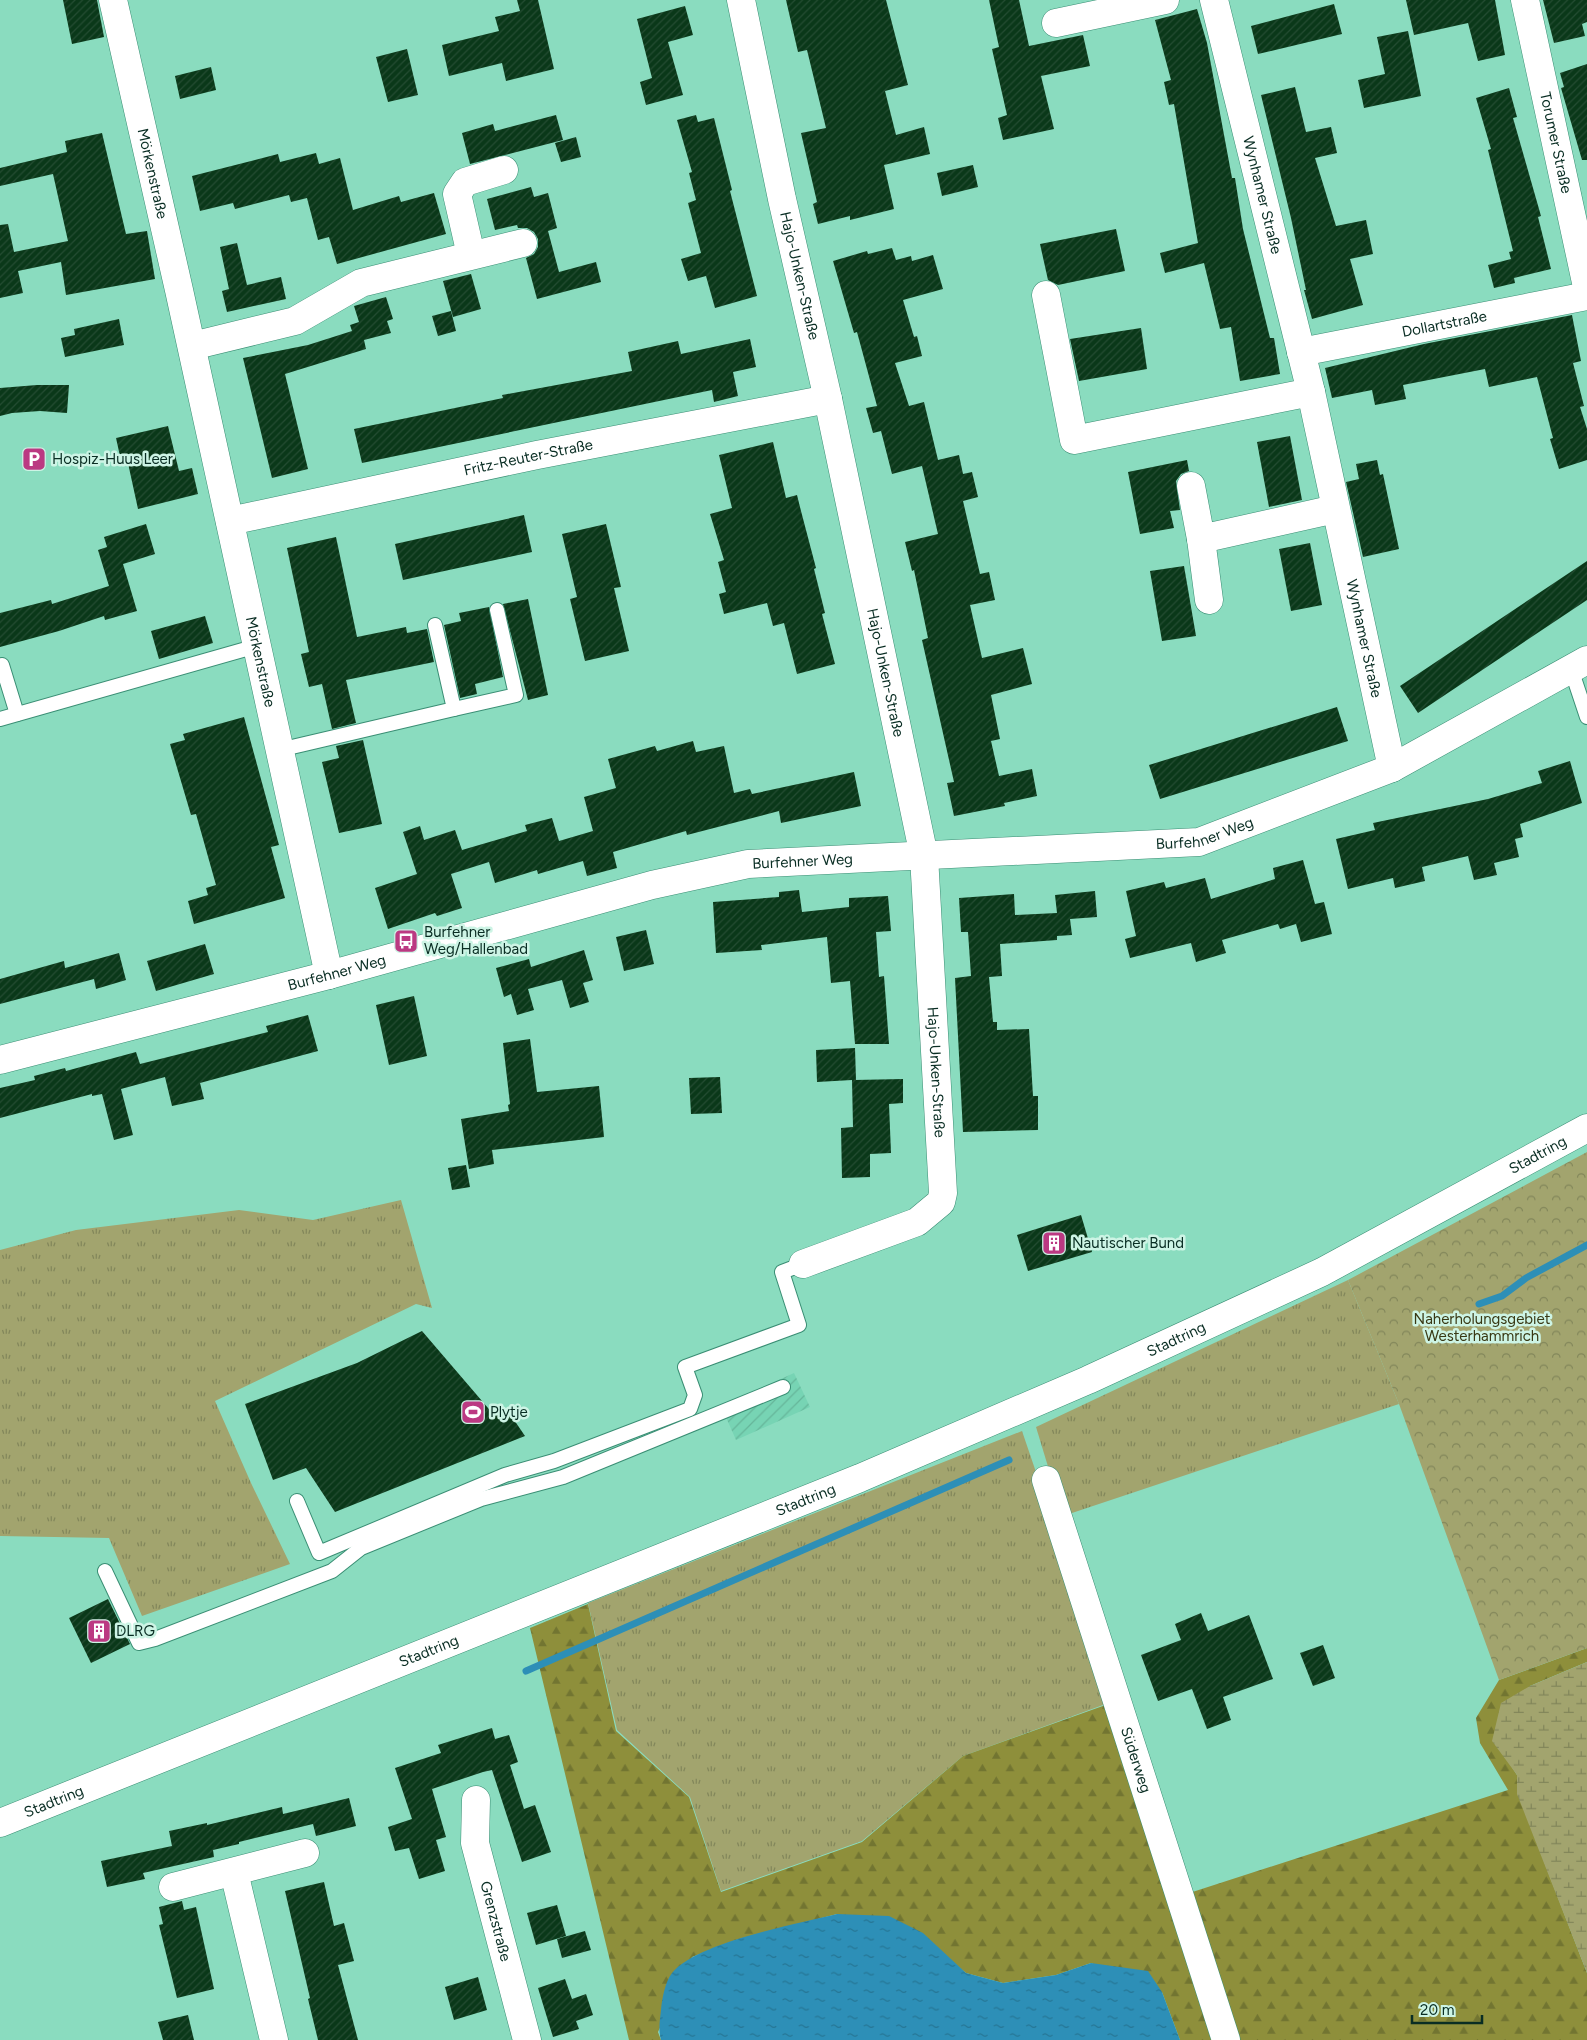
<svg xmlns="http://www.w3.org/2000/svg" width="1587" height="2040" font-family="Figtree,sans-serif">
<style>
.industrial{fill:url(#industrial-furrows)}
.grass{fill:url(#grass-tufts)}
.forest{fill:url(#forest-firs)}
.wetland{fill:url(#wetland-marsh)}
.park{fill:url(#park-crowns)}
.water{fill:url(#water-ripples)}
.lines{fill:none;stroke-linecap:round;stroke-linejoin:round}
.stream{stroke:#2d8fb7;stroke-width:7}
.building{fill:url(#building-hatch)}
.service-casing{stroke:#3a8e74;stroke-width:16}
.minor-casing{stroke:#3a8e74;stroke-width:29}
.trunk-casing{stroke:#3a8e74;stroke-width:29}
.service{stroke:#fff;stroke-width:14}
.minor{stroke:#fff;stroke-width:28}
.trunk{stroke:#fff;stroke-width:28}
.labels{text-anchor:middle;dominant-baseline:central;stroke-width:5;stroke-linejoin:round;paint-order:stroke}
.street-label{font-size:15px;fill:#092d23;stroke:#cdf4e5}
.poi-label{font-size:15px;fill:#092d23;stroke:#cdf4e5;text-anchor:start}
.park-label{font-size:15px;fill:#383814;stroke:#cdf4e5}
</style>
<defs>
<pattern id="industrial-furrows" width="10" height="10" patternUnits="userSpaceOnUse" patternTransform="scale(1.25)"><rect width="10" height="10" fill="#77d4b4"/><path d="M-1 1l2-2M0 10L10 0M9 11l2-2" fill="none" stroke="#66b69a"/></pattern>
<pattern id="grass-tufts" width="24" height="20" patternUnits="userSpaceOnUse" patternTransform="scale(1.25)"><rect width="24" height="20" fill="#a2a46e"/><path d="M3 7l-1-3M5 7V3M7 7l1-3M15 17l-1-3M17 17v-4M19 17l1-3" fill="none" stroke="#82865a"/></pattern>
<pattern id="forest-firs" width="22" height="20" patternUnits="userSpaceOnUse" patternTransform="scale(1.25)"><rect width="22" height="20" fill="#8e8f3b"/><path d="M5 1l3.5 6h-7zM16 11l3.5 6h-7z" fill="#727531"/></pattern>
<pattern id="wetland-marsh" width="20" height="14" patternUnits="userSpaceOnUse" patternTransform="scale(1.25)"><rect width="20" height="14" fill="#a2a46e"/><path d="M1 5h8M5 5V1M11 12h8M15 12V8" fill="none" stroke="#82865a"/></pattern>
<pattern id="park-crowns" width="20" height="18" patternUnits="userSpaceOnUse" patternTransform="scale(1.25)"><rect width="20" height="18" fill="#a2a46e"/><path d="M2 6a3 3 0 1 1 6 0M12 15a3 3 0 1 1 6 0" fill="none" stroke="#82865a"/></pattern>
<pattern id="water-ripples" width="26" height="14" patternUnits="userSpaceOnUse" patternTransform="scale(1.25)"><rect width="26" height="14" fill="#2d8fb7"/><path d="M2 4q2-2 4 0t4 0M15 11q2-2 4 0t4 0" fill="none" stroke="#257594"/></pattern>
<pattern id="building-hatch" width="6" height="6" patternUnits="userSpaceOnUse" patternTransform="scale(1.25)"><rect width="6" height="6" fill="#0a3819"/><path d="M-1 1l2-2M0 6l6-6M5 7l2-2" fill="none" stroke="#244c32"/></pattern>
</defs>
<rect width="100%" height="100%" fill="#8adcbf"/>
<polygon class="industrial" points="794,1373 810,1407 736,1440 721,1406"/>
<g class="grass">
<polygon points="401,1200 432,1308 416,1304 215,1401 251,1483 290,1564 142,1616 109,1538 0,1536 0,1250 76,1230 239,1210 313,1220"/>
<polygon points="1348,1280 1399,1404 1063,1516 1036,1427"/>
<polygon points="1022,1431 1114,1701 963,1756 862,1841 721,1891 690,1797 617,1730 588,1603"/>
</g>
<polygon class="forest" points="588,1604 616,1731 689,1797 721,1892 862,1842 963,1756 1114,1702 1177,1897 1508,1790 1480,1743 1476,1718 1499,1680 1587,1648 1587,1662 1530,1686 1508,1761 1517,1775 1518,1794 1587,1973 1587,2040 1180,2040 1162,1992 1091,1963 1056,1975 1003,1983 966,1973 943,1954 837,1914 733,1941 692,1957 658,2032 661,2040 629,2040 530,1628"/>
<polygon class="wetland" points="1587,1662 1587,1973 1517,1794 1517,1775 1492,1741 1501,1703 1530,1686"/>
<polygon class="park" points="1587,1152 1587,1648 1499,1680 1399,1404 1348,1280"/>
<path class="water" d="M 837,1914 L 889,1916 L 923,1933 L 966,1973 L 1003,1983 L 1056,1975 L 1091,1963 L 1148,1971 L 1162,1992 L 1180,2040 L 661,2040 C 658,2030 660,2020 661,2010 C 662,1999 665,1982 672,1973 C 697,1942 797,1924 837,1914 Z"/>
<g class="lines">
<g class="stream">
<polyline points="1479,1304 1502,1296 1526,1278 1587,1245"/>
<polyline points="526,1671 1009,1460"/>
</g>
</g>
<g class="building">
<polygon points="63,0 97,0 104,37 72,44"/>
<polygon points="517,0 538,0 554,69 506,81 502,63 449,76 442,45 499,31 495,17 520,11"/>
<polygon points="786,0 886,0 908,85 885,91 896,135 924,127 930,154 884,165 894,209 850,220 850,216 818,224 813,204 817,202 801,133 826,128 807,50 798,52"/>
<polygon points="989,0 1019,0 1029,46 1083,35 1090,66 1041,76 1054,129 1003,140 998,118 1007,115 992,49 999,47"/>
<polygon points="1406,0 1495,0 1505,55 1478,61 1468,23 1414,35"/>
<polygon points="1543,0 1587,0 1587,22 1582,24 1585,36 1554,43"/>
<polygon points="1334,4 1342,34 1258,54 1251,26"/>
<polygon points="685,6 693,35 668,42 683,95 646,105 640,82 652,78 637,19"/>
<polygon points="1197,9 1207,43 1232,178 1235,178 1243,229 1270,338 1274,338 1280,374 1240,381 1231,327 1220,329 1204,263 1165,273 1160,253 1198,243 1174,104 1169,105 1164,82 1171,80 1155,20"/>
<polygon points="1408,31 1421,96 1364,108 1358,80 1385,74 1377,37"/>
<polygon points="407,49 418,95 388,102 376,57"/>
<polygon points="1587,64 1587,160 1582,160 1561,88 1564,87 1560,73"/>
<polygon points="211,67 216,90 180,99 175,76"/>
<polygon points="1295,87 1306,132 1331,127 1337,153 1315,158 1336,226 1366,220 1373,254 1350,259 1363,305 1312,319 1304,290 1306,290 1291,218 1261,95"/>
<polygon points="1509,88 1517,117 1513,118 1541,216 1538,217 1551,269 1514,278 1515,283 1494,288 1488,265 1511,259 1509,252 1513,251 1488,150 1491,149 1476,98"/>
<polygon points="556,115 563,140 470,164 462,133 493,124 495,131"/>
<polygon points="696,115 698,122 714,118 732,190 730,191 757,296 715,308 706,276 688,281 681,259 701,253 688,203 696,200 689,173 692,172 677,120"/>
<polygon points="102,133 126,234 147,231 155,279 66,295 61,262 18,271 23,293 0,298 0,225 8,224 14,252 68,241 53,174 0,186 0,168 67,152 65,141"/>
<polygon points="576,137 581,157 561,162 555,143"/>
<polygon points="316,153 319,164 340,158 353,210 399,196 401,202 434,193 446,234 337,264 329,237 318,240 307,198 291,202 289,195 235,209 233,203 200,211 192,176 278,154 280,162"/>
<polygon points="973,165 978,187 942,196 937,173"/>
<polygon points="531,187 534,197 548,193 557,228 548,231 559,272 596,262 601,282 537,299 526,258 534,254 538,247 538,239 534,232 527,228 518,228 517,225 495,230 487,199"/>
<polygon points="1116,229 1125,271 1058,285 1048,280 1040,244"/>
<polygon points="237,243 247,285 281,277 286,299 227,312 222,291 229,289 220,247"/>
<polygon points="892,248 896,260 911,256 912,261 933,255 943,289 903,300 914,337 917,336 922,356 895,363 909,406 924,402 938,460 959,455 963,474 972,472 978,497 963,501 980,574 989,572 995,600 970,605 982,658 1023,648 1032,684 991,695 1000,739 991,741 999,776 1032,769 1037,796 1004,803 1005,806 954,816 947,783 954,782 922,640 928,638 914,570 912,571 905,542 938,534 922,466 892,474 881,431 873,433 866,408 877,406 857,332 854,333 833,261 867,251 868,254"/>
<polygon points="471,274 481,309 453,317 443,281"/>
<polygon points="386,297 393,319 387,321 391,333 364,340 366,349 285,374 308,469 272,478 243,358 308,345 352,331 350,325 359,322 354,306"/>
<polygon points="451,311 456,331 438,336 432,316"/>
<polygon points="1572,315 1581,361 1573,363 1584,406 1580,407 1587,429 1587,460 1559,469 1550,439 1553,438 1537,377 1489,387 1485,369 1403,385 1406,399 1375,405 1372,390 1332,398 1325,368 1424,344"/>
<polygon points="119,319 124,345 65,357 61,338 75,335 74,329"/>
<polygon points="1141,328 1147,369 1079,381 1070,339"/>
<polygon points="750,339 756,367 733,372 738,396 714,402 712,390 362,463 354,429 503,398 502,395 632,371 628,352 678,341 681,354"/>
<polygon points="37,385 69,385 67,413 40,411 12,413 0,416 0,388"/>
<polygon points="168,426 179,471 192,468 198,494 138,509 126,454 120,456 116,438"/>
<polygon points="1290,436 1302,500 1269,507 1257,442"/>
<polygon points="773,442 786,498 797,495 801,511 816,568 814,569 825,613 822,614 835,664 797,674 784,623 773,626 767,603 724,614 719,594 726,592 718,562 724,560 710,514 732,508 719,455"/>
<polygon points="1187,460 1189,471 1181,474 1176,481 1180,510 1170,511 1174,528 1140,534 1128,472"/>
<polygon points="1377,460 1380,475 1383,474 1399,549 1363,557 1346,482 1359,479 1356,464"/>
<polygon points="524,515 532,552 403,580 395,544"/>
<polygon points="146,524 155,554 123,564 137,611 105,620 104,616 59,631 0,647 0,613 51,600 52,604 109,586 98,550 107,547 104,537"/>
<polygon points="606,524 621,587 614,588 629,651 585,661 570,599 577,597 562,534"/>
<polygon points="336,537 357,637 406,627 407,633 427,629 434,662 346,680 356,723 332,729 322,684 309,687 301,654 309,652 287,548"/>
<polygon points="1310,543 1322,605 1291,611 1279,549"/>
<polygon points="1587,561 1587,600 1418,713 1400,686"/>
<polygon points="1184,566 1196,636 1162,641 1150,571"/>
<polygon points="528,599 548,695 528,700 503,604"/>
<polygon points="489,607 503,677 475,684 477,694 460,698 444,625 461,621 459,613"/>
<polygon points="205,616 213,643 159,659 151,631"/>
<polygon points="1337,707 1348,741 1160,799 1149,765"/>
<polygon points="244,717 279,845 271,847 285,898 194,924 188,901 208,895 206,888 216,885 196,814 191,815 170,744 185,740 183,734"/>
<polygon points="363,740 382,824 339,833 322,762 339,758 336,746"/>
<polygon points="693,741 696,752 724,746 734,793 750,789 752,794 854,772 861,806 781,823 779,811 687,835 686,831 613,852 617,868 587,876 583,861 538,874 537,870 495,883 489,862 451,874 462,908 437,916 435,913 388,929 375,888 417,874 403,832 420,826 424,840 455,830 462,850 527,831 525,825 552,818 559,841 593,831 584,797 616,788 608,759 655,746 657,751"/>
<polygon points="1570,761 1582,803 1520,824 1523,837 1515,839 1519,857 1494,863 1497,875 1474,880 1468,856 1422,867 1425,881 1395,888 1393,878 1348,889 1336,839 1375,830 1373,823 1488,799 1542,783 1538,771"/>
<polygon points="1303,860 1315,904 1324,902 1332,934 1301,942 1296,924 1280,929 1278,924 1222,940 1226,953 1196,962 1191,943 1130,958 1125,939 1136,936 1126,891 1164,882 1166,888 1205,878 1211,899 1275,879 1273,868"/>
<polygon points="799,890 802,912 849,907 849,898 888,896 891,931 876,932 879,977 884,976 889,1044 855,1044 850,981 831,983 827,937 761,945 762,950 716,953 713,902 779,897 779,892"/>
<polygon points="1095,891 1097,917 1070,919 1072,935 1057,936 1057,940 1000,944 1002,976 989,977 993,1022 997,1022 997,1030 1029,1029 1033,1096 1038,1096 1038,1130 963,1132 955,978 971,976 968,932 961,932 959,898 1014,894 1015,915 1057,913 1055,895"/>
<polygon points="646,930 654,964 624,971 616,937"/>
<polygon points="205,944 214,974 156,991 147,961"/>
<polygon points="584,950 593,980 583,983 589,1002 570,1008 562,980 528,989 534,1010 517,1015 511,994 504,997 496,968 529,959 531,967"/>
<polygon points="119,953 126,980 96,989 94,979 0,1004 0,979 64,961 65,968"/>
<polygon points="414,996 427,1056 389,1065 376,1005"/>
<polygon points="308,1015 318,1051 200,1083 204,1099 172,1106 165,1077 121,1089 133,1135 114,1140 102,1094 92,1096 92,1094 0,1118 0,1088 35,1080 34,1076 65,1068 66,1071 136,1052 140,1064 268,1032 266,1026"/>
<polygon points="530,1039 537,1092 599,1086 604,1137 492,1150 494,1164 469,1169 461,1119 509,1111 508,1105 510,1104 503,1043"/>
<polygon points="855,1048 856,1080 854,1080 903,1079 903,1103 889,1104 891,1153 870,1154 870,1177 842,1178 841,1128 853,1127 852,1080 817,1082 816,1050"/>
<polygon points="720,1077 722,1113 691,1114 689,1078"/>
<polygon points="466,1165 470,1187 452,1190 448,1168"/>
<polygon points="1081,1215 1092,1252 1028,1271 1017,1235"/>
<polygon points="422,1331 494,1415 508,1411 525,1436 335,1512 306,1468 273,1480 245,1404 357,1363"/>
<polygon points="108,1599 130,1644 91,1663 69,1618"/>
<polygon points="1201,1613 1208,1631 1249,1615 1273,1679 1223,1697 1231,1720 1207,1729 1192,1689 1158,1701 1141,1655 1181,1640 1175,1624"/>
<polygon points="1323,1645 1335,1678 1313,1686 1300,1653"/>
<polygon points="492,1728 495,1739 509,1735 518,1762 510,1765 524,1809 535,1805 551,1852 522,1862 492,1770 483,1772 432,1789 446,1837 436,1840 445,1871 419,1879 409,1848 395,1851 388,1827 412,1819 395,1768 441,1753 438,1745"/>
<polygon points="349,1798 356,1826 316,1836 313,1824 239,1842 239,1844 213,1850 214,1857 143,1873 145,1879 107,1887 101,1861 172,1846 169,1831 207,1823 207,1825 282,1807 283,1814"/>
<polygon points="324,1882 334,1926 344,1923 354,1961 338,1965 358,2040 318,2040 308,1999 310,1998 285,1891"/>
<polygon points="182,1901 184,1910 196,1907 214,1989 177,1998 159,1925 163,1924 159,1907"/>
<polygon points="557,1905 566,1936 536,1945 527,1913"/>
<polygon points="585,1931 591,1950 562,1958 557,1939"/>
<polygon points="478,1977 487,2010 454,2020 445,1987"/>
<polygon points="565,1979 572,1999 586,1994 593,2015 576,2021 579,2029 553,2037 538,1988"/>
<polygon points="188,2015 194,2040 163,2040 158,2022"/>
</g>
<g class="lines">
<g class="service-casing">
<g id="service">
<polyline points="2,665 17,714"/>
<polyline points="1571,669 1587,717"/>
<polyline points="454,709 516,695 497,610"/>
<polyline points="0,719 257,646"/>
<polyline points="279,750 454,709 435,625"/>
<polyline points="297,1501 319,1553 505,1475 554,1461 690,1409 695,1395 685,1367 799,1325 782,1272 803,1264"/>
<polyline points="105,1571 139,1643 155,1639 332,1571 361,1548 481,1499 563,1477 783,1387"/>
</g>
</g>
<g class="minor-casing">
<g id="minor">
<path id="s1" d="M 113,0 L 179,290 L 329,975"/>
<path id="s2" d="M 741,0 L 782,199 L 828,399 L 924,856 L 943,1193 L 941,1202 L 917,1222 L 803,1264"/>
<path id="s3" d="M 1214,0 L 1311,392 L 1392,768"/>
<path id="s4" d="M 1525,0 L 1587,287"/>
<polyline points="1056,23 1165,0"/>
<polyline points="471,255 457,194 465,182 504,170"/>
<polyline points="1046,295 1074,440 1311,392"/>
<polyline points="192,346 295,321 361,283 523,243"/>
<path id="s5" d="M 1301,352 L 1587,296"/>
<polyline points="1191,486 1201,539 1209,600"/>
<path id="s6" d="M 230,521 L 537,455 L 828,399"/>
<polyline points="1201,539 1335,509"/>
<path id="s7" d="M 0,1060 L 329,975 L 652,885 L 748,864 L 1199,842 L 1392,768 L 1587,660"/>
<path id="s8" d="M 1046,1480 L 1226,2040"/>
<path id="s9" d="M 476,1800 L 475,1843 L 527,2040"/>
<polyline points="234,1872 274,2040"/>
<polyline points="173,1887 305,1853"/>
</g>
</g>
<g class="trunk-casing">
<g id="trunk">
<path id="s10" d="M 0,1823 L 860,1478 L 1088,1380 L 1322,1272 L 1587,1128"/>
</g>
</g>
<use href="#service" class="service"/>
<use href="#minor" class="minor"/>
<use href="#trunk" class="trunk"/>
</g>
<defs>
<g id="parking-square" transform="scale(1.25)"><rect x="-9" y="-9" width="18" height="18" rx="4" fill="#bb3982" stroke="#cdf4e5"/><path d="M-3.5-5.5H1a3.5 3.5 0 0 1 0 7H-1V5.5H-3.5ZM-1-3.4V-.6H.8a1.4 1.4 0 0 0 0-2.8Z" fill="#fff"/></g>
<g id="bus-square" transform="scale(1.25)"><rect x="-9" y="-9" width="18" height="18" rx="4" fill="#bb3982" stroke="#cdf4e5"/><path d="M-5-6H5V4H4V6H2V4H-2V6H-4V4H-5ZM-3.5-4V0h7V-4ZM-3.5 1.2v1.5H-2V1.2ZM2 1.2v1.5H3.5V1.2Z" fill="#fff"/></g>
<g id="building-square" transform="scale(1.25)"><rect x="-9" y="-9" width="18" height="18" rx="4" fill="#bb3982" stroke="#cdf4e5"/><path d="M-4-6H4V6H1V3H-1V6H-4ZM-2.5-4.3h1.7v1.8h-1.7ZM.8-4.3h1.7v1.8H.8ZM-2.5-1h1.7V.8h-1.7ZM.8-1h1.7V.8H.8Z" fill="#fff"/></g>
<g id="stadium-square" transform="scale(1.25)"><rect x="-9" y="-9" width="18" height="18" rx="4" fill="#bb3982" stroke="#cdf4e5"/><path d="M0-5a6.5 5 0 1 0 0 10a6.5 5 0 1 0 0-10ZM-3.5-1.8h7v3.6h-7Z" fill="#fff"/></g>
</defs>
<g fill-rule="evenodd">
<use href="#parking-square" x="34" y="459"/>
<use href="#bus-square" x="406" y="941"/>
<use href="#building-square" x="1054" y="1243"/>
<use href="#stadium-square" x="473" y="1412"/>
<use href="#building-square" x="99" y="1631"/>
</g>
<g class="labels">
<g class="street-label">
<text stroke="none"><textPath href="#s4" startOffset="146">Torumer Straße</textPath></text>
<text stroke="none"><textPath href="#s1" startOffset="178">Mörkenstraße</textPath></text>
<text stroke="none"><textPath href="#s3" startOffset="201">Wynhamer Straße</textPath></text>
<text stroke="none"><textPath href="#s2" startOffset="282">Hajo-Unken-Straße</textPath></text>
<text stroke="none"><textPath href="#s5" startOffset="146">Dollartstraße</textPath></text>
<text stroke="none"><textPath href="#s6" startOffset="305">Fritz-Reuter-Straße</textPath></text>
<text stroke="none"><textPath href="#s3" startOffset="656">Wynhamer Straße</textPath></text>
<text stroke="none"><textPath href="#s1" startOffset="678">Mörkenstraße</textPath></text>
<text stroke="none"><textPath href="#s2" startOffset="688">Hajo-Unken-Straße</textPath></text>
<text stroke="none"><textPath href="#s7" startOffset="1232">Burfehner Weg</textPath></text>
<text stroke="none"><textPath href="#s7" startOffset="828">Burfehner Weg</textPath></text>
<text stroke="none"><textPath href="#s7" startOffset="348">Burfehner Weg</textPath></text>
<text stroke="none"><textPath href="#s2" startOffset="1092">Hajo-Unken-Straße</textPath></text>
<text stroke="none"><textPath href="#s10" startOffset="1678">Stadtring</textPath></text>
<text stroke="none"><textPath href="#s10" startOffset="1272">Stadtring</textPath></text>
<text stroke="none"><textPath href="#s10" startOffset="868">Stadtring</textPath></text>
<text stroke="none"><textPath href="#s10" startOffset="462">Stadtring</textPath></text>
<text stroke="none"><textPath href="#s8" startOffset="294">Süderweg</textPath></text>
<text stroke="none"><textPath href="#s10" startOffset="58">Stadtring</textPath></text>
<text stroke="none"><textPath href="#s9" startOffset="124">Grenzstraße</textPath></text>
</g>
<g class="poi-label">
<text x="52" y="459">Hospiz-Huus Leer</text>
<text x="424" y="932">Burfehner<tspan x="424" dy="17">Weg/Hallenbad</tspan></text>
<text x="1072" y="1243">Nautischer Bund</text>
<text x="490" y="1412">Plytje</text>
<text x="116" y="1631">DLRG</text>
</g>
<g class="park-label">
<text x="1482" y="1319">Naherholungsgebiet<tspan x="1482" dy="17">Westerhammrich</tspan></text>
</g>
</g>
<path d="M1412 2015v8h70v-8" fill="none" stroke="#092d23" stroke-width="2.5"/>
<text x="1420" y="2015" font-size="15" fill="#092d23" stroke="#cdf4e5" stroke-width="4" paint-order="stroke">20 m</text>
</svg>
